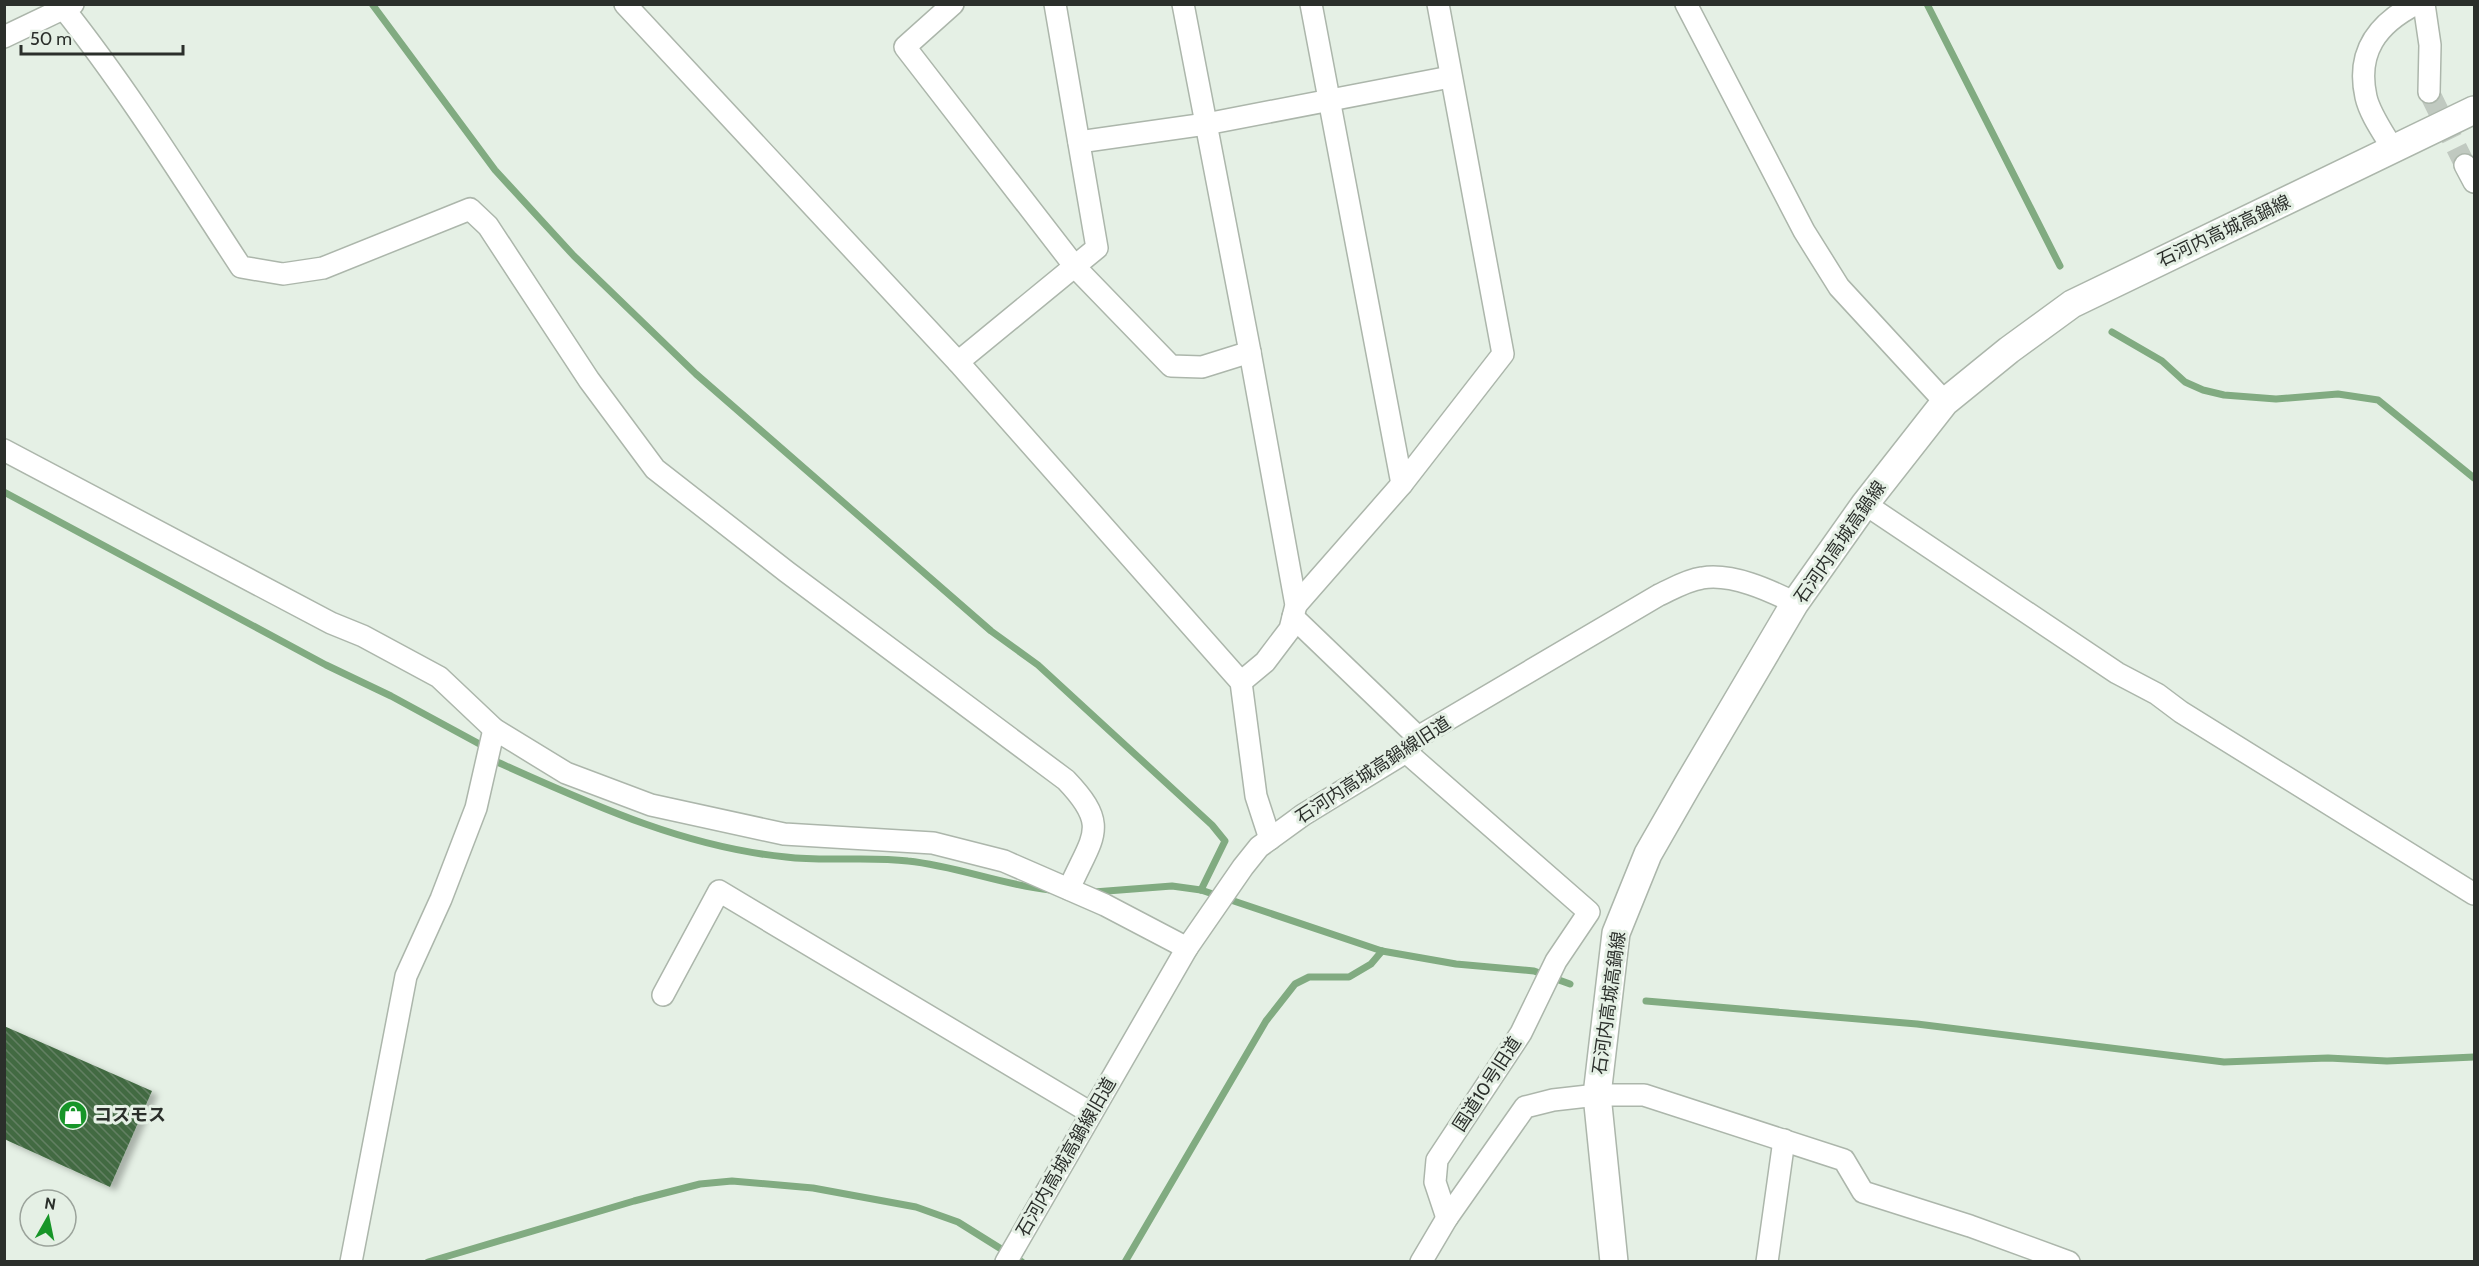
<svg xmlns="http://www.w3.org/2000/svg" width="2479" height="1266" font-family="Cabin,'Noto Sans JP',sans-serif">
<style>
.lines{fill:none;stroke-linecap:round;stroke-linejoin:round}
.stream{stroke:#81ab81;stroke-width:7}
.building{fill:url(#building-back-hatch);filter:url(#shadow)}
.minor-tunnel{stroke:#c0c9c0;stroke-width:21;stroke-dasharray:21 10;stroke-linecap:butt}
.minor-casing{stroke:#acb6ab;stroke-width:24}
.major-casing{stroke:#acb6ab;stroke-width:30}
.minor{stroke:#fff;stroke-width:21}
.major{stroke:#fff;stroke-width:27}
.labels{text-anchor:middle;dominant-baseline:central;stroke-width:6;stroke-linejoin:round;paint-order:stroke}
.street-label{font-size:18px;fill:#2b2f2b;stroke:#e5f0e5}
.poi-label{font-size:18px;font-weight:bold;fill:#2b2f2b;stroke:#e5f0e5;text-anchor:start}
</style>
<defs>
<pattern id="building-back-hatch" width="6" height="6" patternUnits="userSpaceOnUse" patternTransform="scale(1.5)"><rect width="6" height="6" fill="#436a43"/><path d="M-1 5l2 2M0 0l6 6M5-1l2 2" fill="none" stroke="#628062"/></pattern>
<filter id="shadow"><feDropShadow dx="6" dy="4" stdDeviation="3" flood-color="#0004"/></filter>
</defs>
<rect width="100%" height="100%" fill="#e5f0e5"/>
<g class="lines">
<g class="stream">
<polyline points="372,4 495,170 574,256 696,374 991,631 1038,665 1212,825 1225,841 1201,890"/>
<polyline points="1927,4 2060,266"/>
<polyline points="2112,332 2162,361 2185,382 2203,390 2224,395 2276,399 2338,394 2378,400 2474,478"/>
<path d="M 4,492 L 326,665 L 391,696 L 485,747 L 495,761 C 589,803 682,847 786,857 C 826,862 868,856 908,861 C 957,866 1002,885 1050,890"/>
<polyline points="1094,892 1172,886 1201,890 1382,951 1456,964 1534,971 1570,984"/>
<polyline points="1646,1001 1917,1024 2224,1062 2328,1058 2387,1061 2474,1057"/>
<polyline points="428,1262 634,1201 700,1184 732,1181 813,1188 916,1207 958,1222 1022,1262"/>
<polyline points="1125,1262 1266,1021 1295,984 1309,977 1349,977 1371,964 1382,951"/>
</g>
</g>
<polygon class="building" points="4,1026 152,1091 110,1187 4,1139"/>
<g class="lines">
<polyline class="minor-tunnel" points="2429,92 2465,165"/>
<g class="minor-casing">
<g id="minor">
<polyline points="625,4 958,362 1241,682 1256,796 1270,839"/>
<polyline points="953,4 905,47 1076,268 1171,366 1202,367 1250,352"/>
<polyline points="1183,4 1250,352 1296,605 1290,629 1265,662 1241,682"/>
<polyline points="1311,4 1402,484"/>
<polyline points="1686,4 1804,231 1839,287 1945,402"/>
<polyline points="2424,4 2430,45 2429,92"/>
<path d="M 64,9 C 129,91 184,180 241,267 L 283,274 L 323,268 L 470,209 L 488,226 L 589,380 L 655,469 L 787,572 L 1066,780 C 1111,827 1092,836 1069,889"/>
<polyline points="4,37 73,4"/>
<polyline points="1079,142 1206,124 1450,77"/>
<path d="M 2394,151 C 2385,135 2370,115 2366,97 C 2356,52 2377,24 2416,4"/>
<polyline points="2465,165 2474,182"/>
<polyline points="958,362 1097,248 1055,4"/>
<polyline points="4,450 331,623 363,636 439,677 494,729 566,773 651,805 784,834 933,843 1004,861 1105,905 1187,948"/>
<polyline points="1865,504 2117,673 2157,694 2181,712 2474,894"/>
<polyline points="1296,605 1402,484 1503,354 1438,4"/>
<polyline points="1293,617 1418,737"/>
<polyline points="1406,752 1589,912 1556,961 1521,1033 1437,1160 1435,1182 1447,1218"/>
<polyline points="663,995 719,891 1091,1113"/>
<polyline points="351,1262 406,976 441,899 476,808 494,729"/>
<path d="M 1006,1262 L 1187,948 L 1243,867 L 1259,847 L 1303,815 L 1406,752 L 1418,737 L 1659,595 C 1672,589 1687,580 1702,578 C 1732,573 1769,590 1795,603"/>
<polyline points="1421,1262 1447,1218 1525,1107 1553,1100 1597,1095 1644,1095 1844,1160 1863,1192 1970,1226 2069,1262"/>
<polyline points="1767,1262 1784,1140"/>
</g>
</g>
<g class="major-casing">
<polyline id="major" points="1614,1262 1597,1095 1616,933 1648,854 1687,786 1795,603 1865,504 1945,402 2009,350 2072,304 2474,110"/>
</g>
<use href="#minor" class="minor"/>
<use href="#major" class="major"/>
</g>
<defs>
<g id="shop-disc" transform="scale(1.5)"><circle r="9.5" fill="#179528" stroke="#e5f0e5"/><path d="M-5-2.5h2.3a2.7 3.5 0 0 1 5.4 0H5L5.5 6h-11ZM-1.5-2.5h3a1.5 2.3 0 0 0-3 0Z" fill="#fff"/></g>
</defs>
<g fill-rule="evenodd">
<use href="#shop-disc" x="73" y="1115"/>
</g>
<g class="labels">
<g class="street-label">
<text transform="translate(2224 231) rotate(-25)">石河内高城高鍋線</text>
<text transform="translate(1840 542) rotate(-55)">石河内高城高鍋線</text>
<text transform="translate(1373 770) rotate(-33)">石河内高城高鍋線旧道</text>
<text transform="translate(1609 1003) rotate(-82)">石河内高城高鍋線</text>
<text transform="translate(1487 1084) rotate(-57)">国道10号旧道</text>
<text transform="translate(1066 1157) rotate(-60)">石河内高城高鍋線旧道</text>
</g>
<g class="poi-label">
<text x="94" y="1115">コスモス</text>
</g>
</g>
<rect width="2479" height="1266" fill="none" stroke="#2b2f2b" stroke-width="12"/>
<g transform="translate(48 1218) rotate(9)"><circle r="28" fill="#e5f0e5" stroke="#9ba39b" stroke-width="1.5"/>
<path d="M0-4.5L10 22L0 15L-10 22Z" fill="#179528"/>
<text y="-9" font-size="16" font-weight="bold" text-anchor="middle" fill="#2b2f2b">N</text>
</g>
<path d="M21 45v9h162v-9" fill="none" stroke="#2b2f2b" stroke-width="3"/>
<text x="30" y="45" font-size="18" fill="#2b2f2b" stroke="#e5f0e5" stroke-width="4.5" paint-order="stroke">50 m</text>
</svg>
